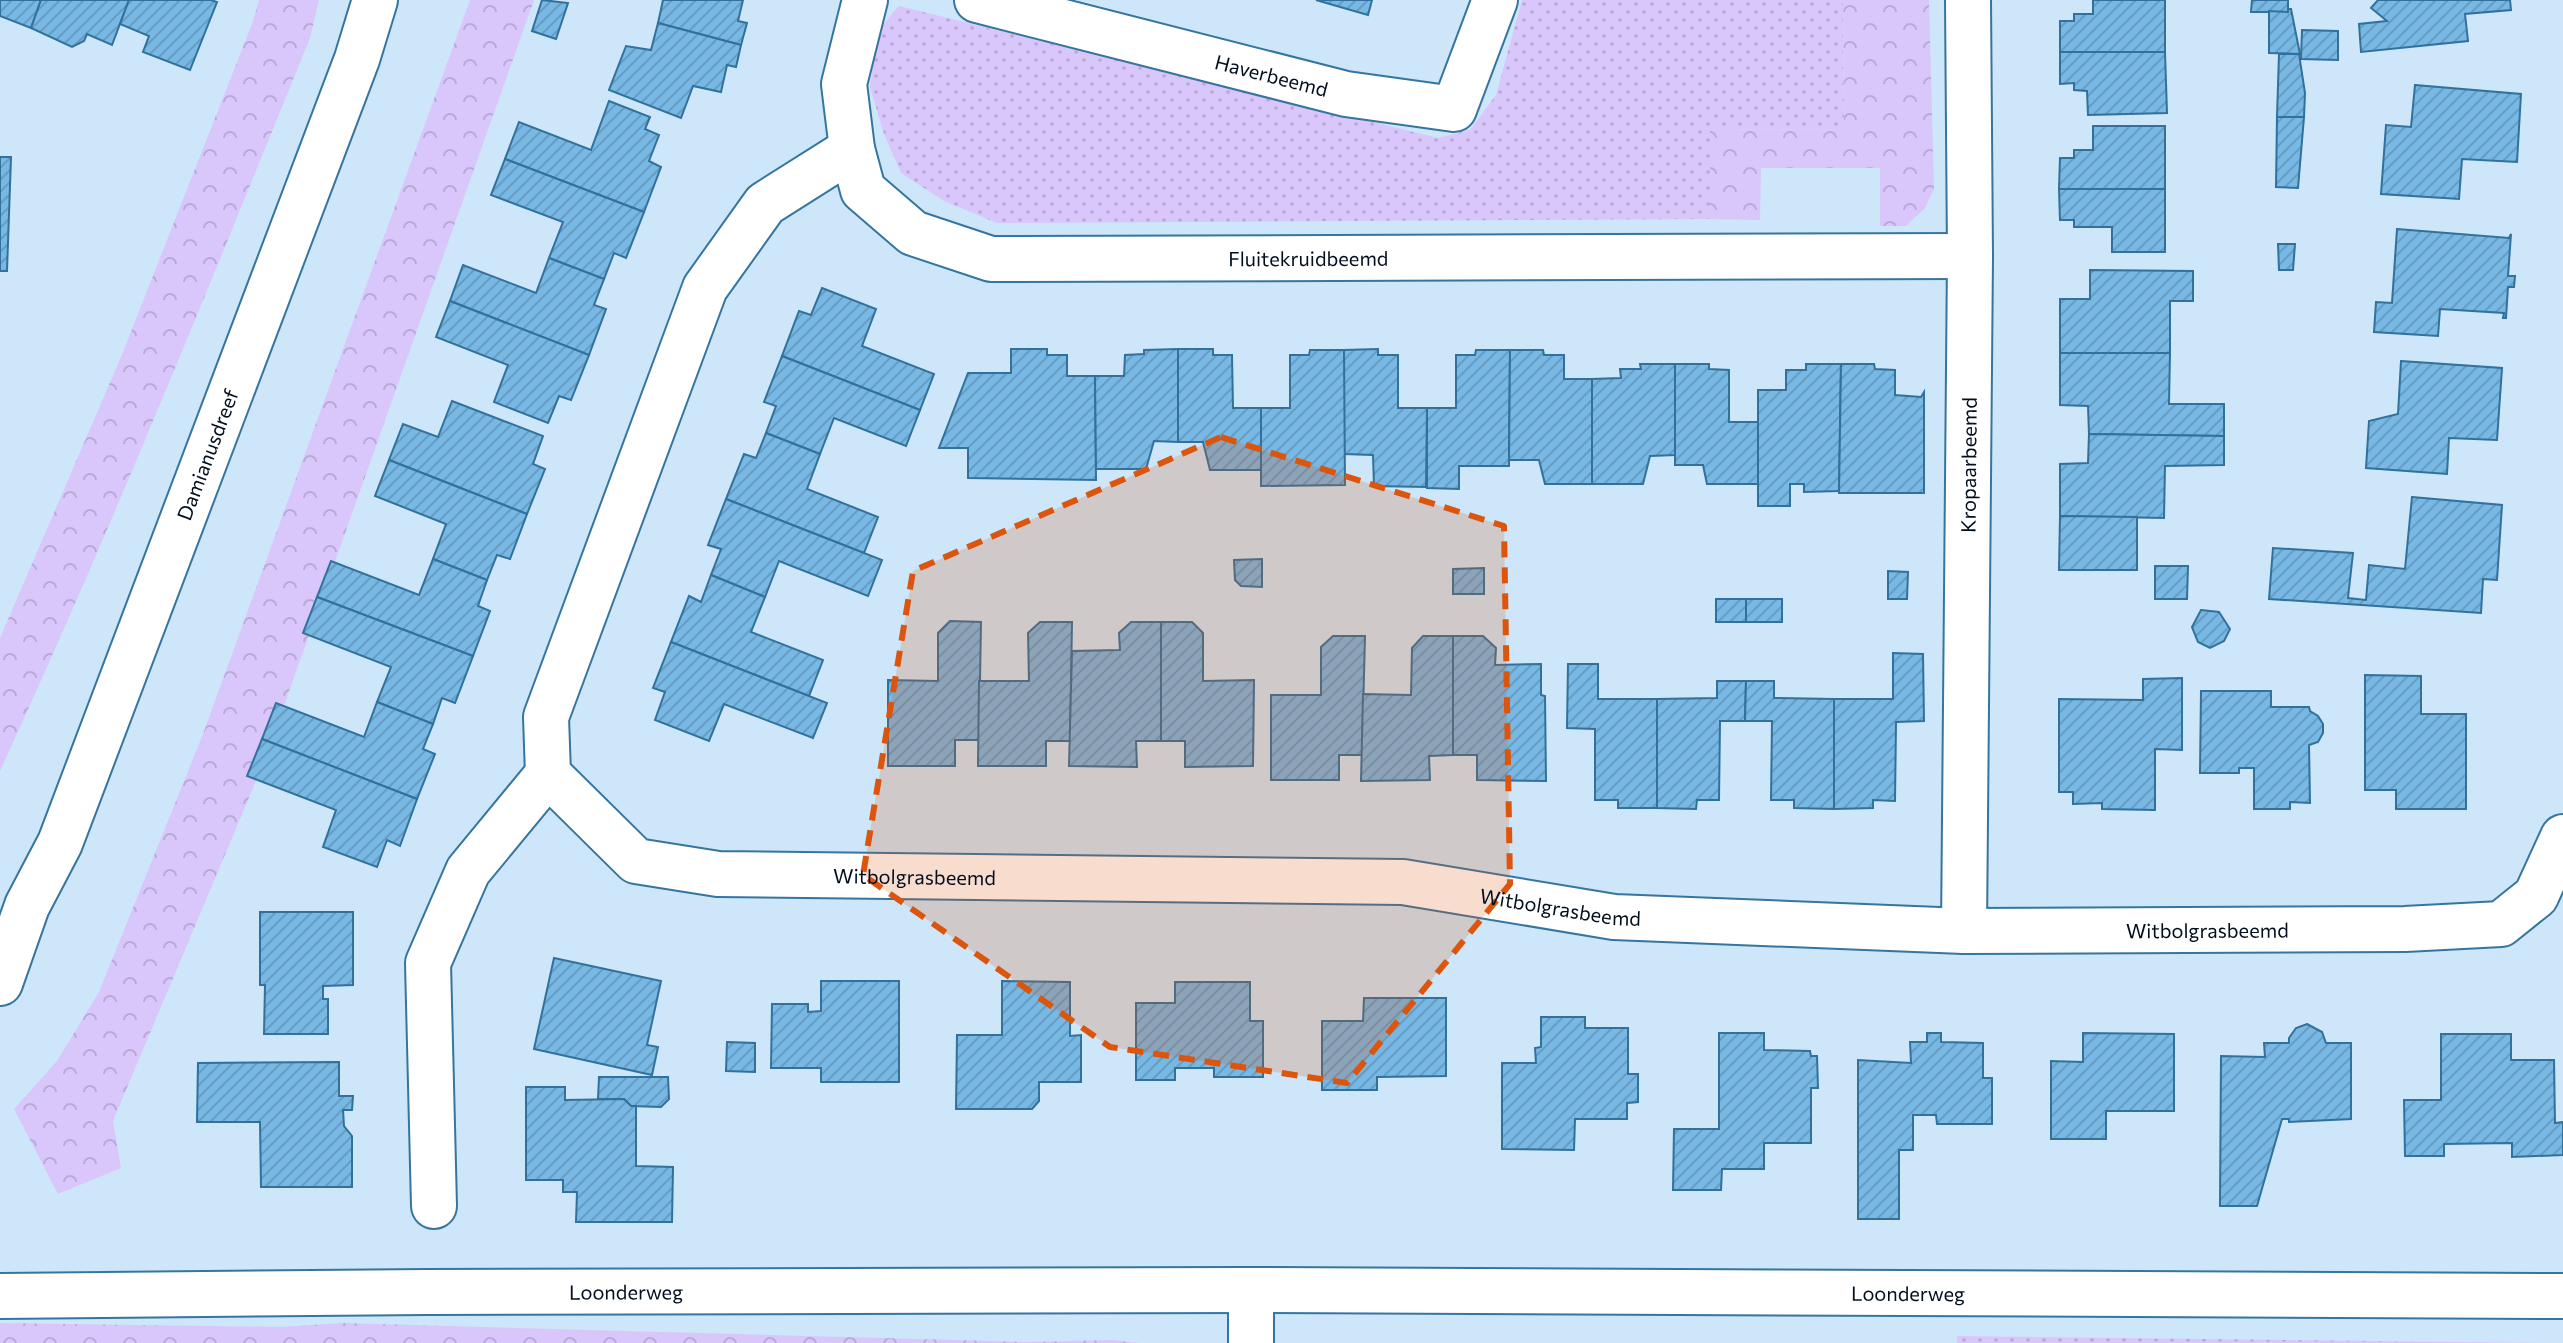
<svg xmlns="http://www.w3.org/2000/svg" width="2563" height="1343" font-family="Commissioner,sans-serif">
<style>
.grass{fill:url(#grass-dots)}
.forest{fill:url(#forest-crowns)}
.building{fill:url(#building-hatch);stroke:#31719b;stroke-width:2}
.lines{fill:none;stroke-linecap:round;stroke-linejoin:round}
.minor-casing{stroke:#36759f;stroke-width:48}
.tertiary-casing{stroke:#36759f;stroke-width:48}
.minor{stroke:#fff;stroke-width:44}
.tertiary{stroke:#fff;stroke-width:44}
.marked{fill:#dc550d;fill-opacity:0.2;stroke:#dc550d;stroke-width:6;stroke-dasharray:16 10;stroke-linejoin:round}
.labels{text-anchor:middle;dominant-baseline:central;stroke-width:7;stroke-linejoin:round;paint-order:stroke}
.street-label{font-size:20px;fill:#000e1e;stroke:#e5f2fb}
</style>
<defs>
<pattern id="grass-dots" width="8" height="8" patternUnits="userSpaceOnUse" patternTransform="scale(2)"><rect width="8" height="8" fill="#d9c7fb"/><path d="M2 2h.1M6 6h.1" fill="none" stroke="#b8aad7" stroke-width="1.8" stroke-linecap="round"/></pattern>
<pattern id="forest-crowns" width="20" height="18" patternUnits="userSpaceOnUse" patternTransform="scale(2)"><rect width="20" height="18" fill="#d9c7fb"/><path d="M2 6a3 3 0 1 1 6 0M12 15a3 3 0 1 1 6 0" fill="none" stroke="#b8aad7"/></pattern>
<pattern id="building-hatch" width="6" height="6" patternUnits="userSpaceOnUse" patternTransform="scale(2)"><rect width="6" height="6" fill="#78b8e5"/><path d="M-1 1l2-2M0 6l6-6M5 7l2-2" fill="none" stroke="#669dc4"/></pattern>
</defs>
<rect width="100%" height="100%" fill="#cde6f9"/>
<g class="grass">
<polygon points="1522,0 1880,0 1843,1 1844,129 1710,130 1710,219 997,223 944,201 901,173 884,134 870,87 877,32 899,6 1438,138 1470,130 1496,95"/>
<polygon points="1957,1336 2542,1343 1957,1343"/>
</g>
<g class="forest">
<path d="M 259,0 L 319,0 L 310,38 C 210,284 111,530 0,771 L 0,638 L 121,357 L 252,24 Z"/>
<polygon points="470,0 534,0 264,762 113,1121 121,1168 58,1194 14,1109 57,1061 99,992 203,734"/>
<polygon points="1843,0 1929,0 1934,189 1925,208 1906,226 1880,226 1880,168 1761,168 1760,220 1710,219 1710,130 1844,129"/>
<polygon points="0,1323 281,1327 342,1323 1023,1342 1113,1340 1138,1343 0,1343"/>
</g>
<g class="building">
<polygon points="0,0 41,0 31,28 0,16"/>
<polygon points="41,0 129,0 112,45 87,34 84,41 72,47 31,28"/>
<polygon points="129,0 211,0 217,2 190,70 143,52 149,36 120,24"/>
<polygon points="542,0 568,3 556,39 532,31"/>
<polygon points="663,0 743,0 738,21 747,23 741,45 658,23"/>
<polygon points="1316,0 1372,0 1368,15"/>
<polygon points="2093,0 2165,0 2165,52 2060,52 2060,21 2074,21 2074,14 2093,14"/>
<polygon points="2252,0 2288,0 2288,12 2251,12"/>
<polygon points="2378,0 2510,0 2511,10 2465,14 2468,41 2361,52 2359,24 2387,21 2371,8"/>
<polygon points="2288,9 2291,9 2300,54 2269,53 2269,11 2288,12"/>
<polygon points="658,23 741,45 736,67 727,65 721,92 693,86 681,118 609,90 626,46 651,50"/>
<polygon points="2302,30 2338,31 2338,60 2301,59"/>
<polygon points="2060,52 2165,52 2167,113 2088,115 2087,91 2074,90 2074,83 2060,84"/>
<polygon points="2279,54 2299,54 2305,93 2304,117 2277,117"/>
<polygon points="2415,85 2521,94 2517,162 2462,159 2459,199 2381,194 2386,125 2411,127"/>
<polygon points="609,101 650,117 645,129 659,135 649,161 661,167 644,212 505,159 519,122 591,150"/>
<polygon points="2277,117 2304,117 2298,188 2276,187"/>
<polygon points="2093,126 2165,126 2165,189 2059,189 2060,158 2074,158 2074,150 2093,150"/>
<polygon points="0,157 11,157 7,271 0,271"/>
<polygon points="505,159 644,212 626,258 614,253 604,279 549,258 563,222 491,195"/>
<polygon points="2059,189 2165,189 2165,252 2112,252 2112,227 2074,227 2074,220 2060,220"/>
<polygon points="2397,229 2509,238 2511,234 2508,276 2515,276 2514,287 2508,287 2506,318 2503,318 2504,313 2440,309 2438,336 2374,332 2376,302 2392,303"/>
<polygon points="2278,244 2295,244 2293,270 2279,270"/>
<polygon points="549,258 604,279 594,305 606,309 589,355 450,301 463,265 536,293"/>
<polygon points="2090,270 2193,271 2193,301 2170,301 2170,353 2060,353 2060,299 2090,299"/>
<polygon points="822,288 876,309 862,346 934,374 920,410 782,356 799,311 811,315"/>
<polygon points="450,301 589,355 571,400 559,396 548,423 494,402 508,365 436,337"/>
<polygon points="1011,349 1047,349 1047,355 1067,355 1067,376 1095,376 1096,480 968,478 968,448 939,448 968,373 1011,373"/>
<polygon points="1178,349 1213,349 1213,355 1232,355 1233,408 1261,408 1261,470 1210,470 1203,442 1178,442"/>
<polygon points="1178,349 1178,442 1154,441 1146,469 1096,469 1095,376 1124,376 1125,355 1144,354 1144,350"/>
<polygon points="1378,349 1378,355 1398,355 1398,408 1427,408 1426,487 1374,486 1373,455 1344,454 1344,350"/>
<polygon points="1310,350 1344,350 1345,485 1261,486 1261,408 1290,408 1290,355 1309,355"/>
<polygon points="1476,350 1510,350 1509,466 1459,466 1459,489 1427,488 1427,408 1456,408 1456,355 1475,355"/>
<polygon points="1510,350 1543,350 1544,355 1564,355 1564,379 1592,379 1592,484 1545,484 1539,460 1509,460"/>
<polygon points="2060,353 2170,353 2169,404 2224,404 2224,436 2089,434 2088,406 2060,405"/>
<polygon points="782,356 920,410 906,446 834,418 820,454 766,433 776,406 764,402"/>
<polygon points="2401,361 2502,368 2497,440 2449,438 2447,474 2366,468 2369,421 2398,414"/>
<polygon points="1640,364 1675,364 1675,455 1650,456 1643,484 1592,484 1592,379 1621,378 1620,369 1641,369"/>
<polygon points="1675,364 1709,364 1709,369 1729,370 1729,422 1758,422 1758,484 1707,484 1703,465 1675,465"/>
<polygon points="1806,364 1841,364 1839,491 1804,492 1804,484 1790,484 1790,506 1758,506 1758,390 1786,390 1786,370 1806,370"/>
<polygon points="1841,364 1874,364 1875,369 1895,370 1895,395 1921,397 1924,392 1924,493 1839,493"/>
<polygon points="452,401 543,436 533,464 545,469 527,514 389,460 403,424 438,437"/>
<polygon points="766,433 820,454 807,489 878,517 864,553 726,499 744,454 756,458"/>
<polygon points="2089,434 2224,436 2224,465 2165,466 2164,518 2060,516 2060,464 2088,463"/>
<polygon points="389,460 527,514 510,559 497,555 487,580 433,559 446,524 375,496"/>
<polygon points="2412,497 2502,505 2497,580 2483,579 2481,613 2269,599 2273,548 2353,553 2348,598 2366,600 2369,565 2405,569"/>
<polygon points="726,499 882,560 868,596 779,561 765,597 711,575 721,549 708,545"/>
<polygon points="2060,516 2137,517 2137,570 2059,570"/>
<polygon points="433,559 487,580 478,606 490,611 473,656 317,597 331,561 419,595"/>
<polygon points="1262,559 1262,587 1241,586 1235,580 1234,560"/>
<polygon points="2155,566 2188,566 2187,599 2155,599"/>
<polygon points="1484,568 1484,594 1453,594 1453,569"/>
<polygon points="1888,571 1908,572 1907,599 1888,599"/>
<polygon points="711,575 765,597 751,632 823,660 809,696 671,642 689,596 701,602"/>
<polygon points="317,597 473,656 455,703 442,698 433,724 377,702 391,667 303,633"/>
<rect x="1716" y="599" width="30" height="23"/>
<rect x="1746" y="599" width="36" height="23"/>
<polygon points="2201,610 2219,612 2230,629 2224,641 2210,648 2198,642 2192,627"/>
<polygon points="950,621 981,622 979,740 955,740 955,766 888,766 888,680 938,681 938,633"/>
<polygon points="1040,622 1072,622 1070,741 1046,741 1046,766 978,766 979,681 1029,681 1028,633"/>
<polygon points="1131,622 1161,622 1161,741 1136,741 1137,767 1069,766 1072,651 1120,650 1119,633"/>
<polygon points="1161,622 1192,622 1203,633 1203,681 1254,680 1253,766 1185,767 1185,741 1161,741"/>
<polygon points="1333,636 1365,636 1362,755 1339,755 1339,780 1271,780 1271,695 1321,695 1321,647"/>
<polygon points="1423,636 1453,636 1453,755 1429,756 1430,780 1361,781 1363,694 1411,695 1412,648"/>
<polygon points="1453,636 1483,636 1496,648 1495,665 1541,664 1541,695 1545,696 1546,781 1477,780 1477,755 1453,755"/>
<polygon points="671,642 827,703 813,738 724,704 709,741 655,720 665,692 653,688"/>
<polygon points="1893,653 1923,654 1924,721 1896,722 1895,801 1873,800 1873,808 1834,809 1834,699 1893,699"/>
<polygon points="1568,664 1598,664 1598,699 1657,699 1657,808 1618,808 1618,800 1595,800 1595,729 1567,728"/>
<polygon points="2365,675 2421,676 2421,714 2466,714 2466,809 2396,809 2396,790 2365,790"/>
<polygon points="2182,678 2182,750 2155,749 2155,810 2102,809 2102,803 2073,804 2073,792 2059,792 2059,699 2143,700 2143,679"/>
<polygon points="1717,681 1746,681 1745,721 1720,721 1719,800 1697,800 1696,809 1657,808 1657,699 1717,698"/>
<polygon points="1746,681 1774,681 1774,698 1834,699 1834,809 1794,808 1794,800 1771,800 1772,721 1745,721"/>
<polygon points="2201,691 2271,691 2271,707 2309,707 2310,711 2318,716 2323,724 2323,733 2318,742 2309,745 2310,803 2290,802 2290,809 2254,809 2254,768 2239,768 2239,773 2200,773"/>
<polygon points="377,702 433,724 423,749 435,754 417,799 262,739 276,703 364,737"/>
<polygon points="262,739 417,799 400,846 387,840 377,867 323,847 336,810 247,776"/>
<polygon points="260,912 353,912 353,985 323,986 323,999 328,999 328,1034 264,1034 265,985 260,985"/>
<polygon points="554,958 661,981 647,1045 658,1047 652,1075 534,1049"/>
<polygon points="821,981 899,981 899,1082 821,1082 821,1068 771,1068 772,1004 808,1004 808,1012 821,1011"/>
<polygon points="1002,981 1070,982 1070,1036 1081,1035 1081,1082 1039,1082 1039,1101 1032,1109 956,1109 957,1035 1002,1035"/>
<polygon points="1175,982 1250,982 1250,1021 1263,1021 1263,1077 1214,1077 1214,1068 1175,1068 1175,1080 1136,1080 1136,1003 1175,1003"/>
<polygon points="1364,998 1446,998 1446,1076 1377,1077 1377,1090 1322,1090 1322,1021 1363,1021"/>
<polygon points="1541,1017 1585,1017 1585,1028 1628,1028 1628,1074 1638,1074 1638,1102 1627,1103 1627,1119 1575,1119 1574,1150 1502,1149 1502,1063 1536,1063 1535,1048 1541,1047"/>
<polygon points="2307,1024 2322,1032 2326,1043 2351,1043 2351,1119 2289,1122 2289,1119 2282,1119 2257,1206 2220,1206 2221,1056 2265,1057 2264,1043 2289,1043 2289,1038 2296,1028"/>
<polygon points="1719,1033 1764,1033 1764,1050 1810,1051 1811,1056 1817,1056 1818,1088 1811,1088 1811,1143 1764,1143 1764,1169 1722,1169 1721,1190 1673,1190 1674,1129 1719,1129"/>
<polygon points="1927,1033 1941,1033 1941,1042 1983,1043 1983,1078 1992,1078 1992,1124 1937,1124 1936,1115 1913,1115 1913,1150 1899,1150 1899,1219 1858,1219 1858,1060 1911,1063 1910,1042 1927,1042"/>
<polygon points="2083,1033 2174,1034 2174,1111 2106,1111 2106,1139 2051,1139 2051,1061 2083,1062"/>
<polygon points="2441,1034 2511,1034 2511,1060 2554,1060 2555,1123 2563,1122 2563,1155 2512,1157 2512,1143 2444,1144 2444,1156 2405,1156 2404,1100 2441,1100"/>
<polygon points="727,1042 755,1043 755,1072 726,1071"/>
<polygon points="339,1062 339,1096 353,1096 352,1110 343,1110 344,1126 352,1136 352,1187 261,1187 260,1122 197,1122 198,1063"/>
<polygon points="599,1077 668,1077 669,1099 661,1107 631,1106 624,1099 598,1099"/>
<polygon points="526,1087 565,1087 565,1100 624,1099 631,1106 636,1106 636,1166 673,1167 672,1222 576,1222 577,1192 563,1192 563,1180 526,1180"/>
</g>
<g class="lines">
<g class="minor-casing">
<g id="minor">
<path id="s1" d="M 865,0 L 844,84 L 852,149 L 863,190 L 913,233 L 991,259 L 1970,256"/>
<path id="s2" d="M 977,0 L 1346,94 L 1454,109 L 1495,0"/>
<path id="s3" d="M 852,149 L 765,204 L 705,288 L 546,717 L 548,774 L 636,861 L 718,874 L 1403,882 L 1614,917 L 1964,931 L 2405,929 L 2501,924 L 2536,896 L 2563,837"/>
<path id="s4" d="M 1964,931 L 1970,256 L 1968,0"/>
<polyline points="434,1206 428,963 468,871 548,774"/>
<path id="s5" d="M 0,1296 L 427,1292 L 1251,1290 L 2563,1296"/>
<polyline points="1251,1343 1251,1290"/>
</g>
</g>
<g class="tertiary-casing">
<g id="tertiary">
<path id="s6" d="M 0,983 L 27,906 L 60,843 L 357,59 L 375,0"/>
</g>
</g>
<use href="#minor" class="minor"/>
<use href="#tertiary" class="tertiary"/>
</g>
<path class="marked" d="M 1221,437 L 1504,526 L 1510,884 L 1347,1083 L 1110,1047 L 863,875 L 913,571 Z"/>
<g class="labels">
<g class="street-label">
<text stroke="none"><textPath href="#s2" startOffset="304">Haverbeemd</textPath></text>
<text stroke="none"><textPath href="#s1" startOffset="660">Fluitekruidbeemd</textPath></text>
<text stroke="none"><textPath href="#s6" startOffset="568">Damianusdreef</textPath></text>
<text stroke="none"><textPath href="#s4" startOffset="466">Kropaarbeemd</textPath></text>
<text stroke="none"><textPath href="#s3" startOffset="1124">Witbolgrasbeemd</textPath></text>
<text stroke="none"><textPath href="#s3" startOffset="1772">Witbolgrasbeemd</textPath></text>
<text stroke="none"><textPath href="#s3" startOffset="2420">Witbolgrasbeemd</textPath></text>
<text stroke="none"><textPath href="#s5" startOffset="626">Loonderweg</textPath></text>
<text stroke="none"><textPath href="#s5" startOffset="1908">Loonderweg</textPath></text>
</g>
</g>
</svg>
